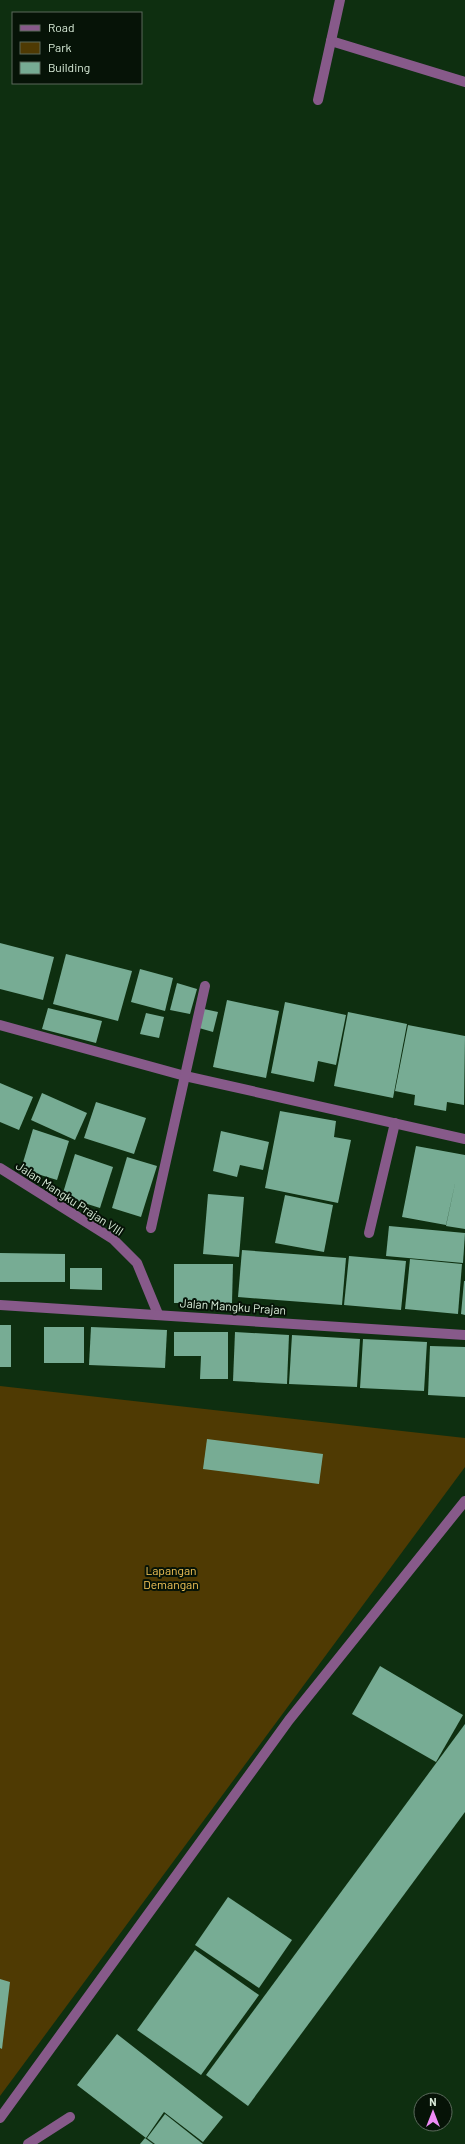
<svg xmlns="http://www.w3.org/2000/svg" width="465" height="2144" font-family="Barlow,sans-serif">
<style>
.green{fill:#4f3a03}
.building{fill:#77ac94}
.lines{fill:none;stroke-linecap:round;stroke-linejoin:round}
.service{stroke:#875a8a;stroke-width:10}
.minor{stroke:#875a8a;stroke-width:10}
.labels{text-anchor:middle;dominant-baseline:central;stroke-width:4;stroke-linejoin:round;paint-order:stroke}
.street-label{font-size:12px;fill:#d8ebd8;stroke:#061307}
.park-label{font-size:12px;fill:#f5c558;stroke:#061307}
</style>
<rect width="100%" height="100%" fill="#0e2f10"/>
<polygon class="green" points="0,1386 465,1438 465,1467 0,2096"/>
<g class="building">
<polygon points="0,943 54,957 43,1000 0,989"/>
<polygon points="66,954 132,971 118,1021 53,1004"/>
<polygon points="140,969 173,978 165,1011 131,1002"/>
<polygon points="177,983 197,989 190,1014 170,1010"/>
<polygon points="227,1000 279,1011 266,1078 213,1067"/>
<polygon points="285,1002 346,1015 336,1065 318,1061 314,1082 271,1073"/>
<polygon points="48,1008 102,1021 96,1043 42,1029"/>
<polygon points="204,1009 218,1012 213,1032 199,1028"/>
<polygon points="348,1012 407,1024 393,1098 334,1086"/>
<polygon points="146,1013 164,1017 159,1038 140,1034"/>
<polygon points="408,1025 465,1036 464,1105 447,1102 446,1111 414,1105 415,1095 395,1091"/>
<polygon points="0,1083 33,1097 19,1130 0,1122"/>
<polygon points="42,1093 87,1113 75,1140 31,1120"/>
<polygon points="96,1102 146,1118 134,1154 84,1138"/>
<polygon points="280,1111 336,1121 334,1137 351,1140 338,1203 265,1188"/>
<polygon points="33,1129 69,1141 57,1180 21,1169"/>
<polygon points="221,1131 269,1142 263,1170 240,1165 237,1177 213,1171"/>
<polygon points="416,1146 465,1155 465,1229 446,1226 456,1179 446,1225 402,1217"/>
<polygon points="75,1154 113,1167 100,1208 62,1196"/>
<polygon points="127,1157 157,1166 141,1217 112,1208"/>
<polygon points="208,1194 244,1197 239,1257 203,1254"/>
<polygon points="285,1195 333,1205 324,1252 275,1243"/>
<polygon points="389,1226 465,1233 463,1263 386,1256"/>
<polygon points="242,1250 346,1258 342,1305 238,1297"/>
<polygon points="0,1253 65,1254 65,1282 0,1282"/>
<polygon points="349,1256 406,1261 401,1310 344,1305"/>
<polygon points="410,1259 462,1264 458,1314 405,1309"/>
<polygon points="174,1264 233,1264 232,1303 174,1303"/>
<polygon points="70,1268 102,1268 102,1290 70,1289"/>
<polygon points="464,1281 465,1281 465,1315 461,1314"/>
<rect x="0" y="1325" width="11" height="42"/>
<rect x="44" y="1327" width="40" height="36"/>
<polygon points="91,1327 167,1330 165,1368 89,1365"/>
<polygon points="174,1332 228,1332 228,1379 200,1379 201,1356 174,1356"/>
<polygon points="235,1332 289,1335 287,1384 233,1381"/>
<polygon points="292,1335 360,1339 357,1387 289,1384"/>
<polygon points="363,1339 427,1342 424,1391 360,1388"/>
<polygon points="430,1346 465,1347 465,1397 428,1395"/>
<polygon points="207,1439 323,1454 319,1484 203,1469"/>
<polygon points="380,1666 463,1715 436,1762 352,1714"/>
<polygon points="465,1724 465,1812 248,2106 206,2075"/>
<polygon points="228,1897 292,1940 259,1988 195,1945"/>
<polygon points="195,1950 259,1995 201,2075 137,2030"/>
<polygon points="0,1979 10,1982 2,2049 0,2048"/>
<polygon points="117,2034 223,2117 203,2142 164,2112 146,2138 77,2085"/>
<polygon points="165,2114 203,2144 155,2144 147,2138"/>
<polygon points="145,2138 153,2144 140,2144"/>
</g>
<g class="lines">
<g class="service">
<polyline points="331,41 465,82"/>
<polyline points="318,100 340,0"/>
<polyline points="28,2144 70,2117"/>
</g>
<g class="minor">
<polyline points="0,1025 185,1076 465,1139"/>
<polyline points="0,1168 113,1239 137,1263 158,1314"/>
<polyline points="151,1228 205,986"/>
<polyline points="369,1233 395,1123"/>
<polyline points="0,1305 465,1335"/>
<polyline points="0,2118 289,1720 465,1501"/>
</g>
</g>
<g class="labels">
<g class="street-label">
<text transform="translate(70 1198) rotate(33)">Jalan Mangku Prajan VIII</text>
<text transform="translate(233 1306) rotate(4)">Jalan Mangku Prajan</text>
</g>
<g class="park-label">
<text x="171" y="1570">Lapangan<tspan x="171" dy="14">Demangan</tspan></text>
</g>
</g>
<rect x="12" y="12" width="130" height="72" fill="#061307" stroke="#5a695b"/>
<rect x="20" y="25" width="20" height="6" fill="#875a8a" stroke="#5a695b"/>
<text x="48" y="32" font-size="12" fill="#d8ebd8">Road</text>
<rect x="20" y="42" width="20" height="12" fill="#4f3a03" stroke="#5a695b"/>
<text x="48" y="52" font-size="12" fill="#d8ebd8">Park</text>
<rect x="20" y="62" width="20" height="12" fill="#77ac94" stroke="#5a695b"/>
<text x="48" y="72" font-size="12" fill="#d8ebd8">Building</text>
<g transform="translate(433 2112)"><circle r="19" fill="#061307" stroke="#5a695b"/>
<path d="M0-3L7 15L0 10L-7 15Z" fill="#ef8bf6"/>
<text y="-6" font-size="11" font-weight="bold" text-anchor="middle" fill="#d8ebd8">N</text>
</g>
</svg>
